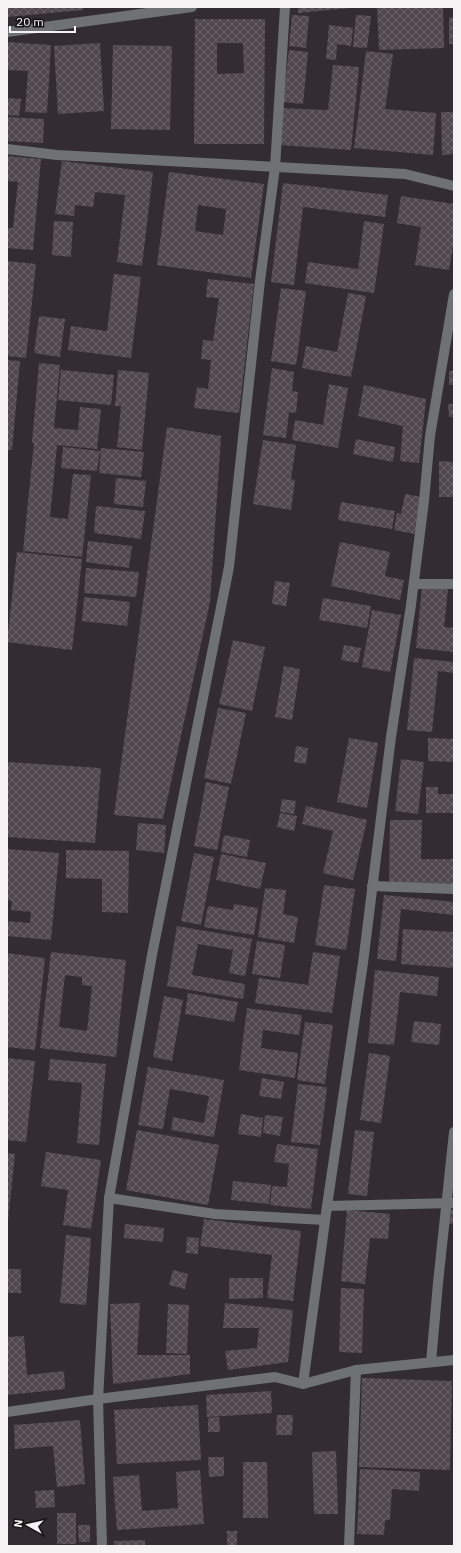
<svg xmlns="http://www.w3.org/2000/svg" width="461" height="1553" font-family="'IBM Plex Sans',sans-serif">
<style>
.building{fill:url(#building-cross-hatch);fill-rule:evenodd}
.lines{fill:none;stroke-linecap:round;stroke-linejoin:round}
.minor{stroke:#6e7272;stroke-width:10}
</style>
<defs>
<pattern id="building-cross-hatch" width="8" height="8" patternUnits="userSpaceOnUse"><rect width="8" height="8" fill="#50484d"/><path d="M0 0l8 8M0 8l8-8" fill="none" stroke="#6a6367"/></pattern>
</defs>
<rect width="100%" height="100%" fill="#332c30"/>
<g class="building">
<polygon points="7,7 83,7 83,10 7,17"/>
<polygon points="298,7 350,7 350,8 298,13"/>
<polygon points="377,7 443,7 444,48 379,50"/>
<polygon points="292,15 309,16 306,48 289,46"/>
<polygon points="356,15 371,16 367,48 353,47"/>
<polygon points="454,17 454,44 449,44 449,18"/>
<path d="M 195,19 L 265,19 L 264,144 L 194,144 ZM 217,43 L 243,43 L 244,73 L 217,74 Z"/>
<polygon points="329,25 353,28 351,46 337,44 336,60 326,59"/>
<polygon points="7,42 51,45 47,113 25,112 28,71 7,70"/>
<polygon points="100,43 104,111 58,114 54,46"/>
<polygon points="113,45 172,46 170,130 111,129"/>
<polygon points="289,50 308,52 303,104 283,102"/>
<polygon points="366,51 393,54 385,109 436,113 433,155 354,148"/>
<polygon points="333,65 359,67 351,150 280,145 282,108 328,110"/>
<polygon points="7,98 21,99 19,116 7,115"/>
<polygon points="441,112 454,112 454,154 442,155"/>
<polygon points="7,117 44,119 43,143 7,141"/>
<polygon points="7,156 41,159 33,250 7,248 7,228 13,228 18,182 7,181"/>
<polygon points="62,161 153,172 142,266 117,262 125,195 95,192 93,207 75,205 74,216 55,214"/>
<path d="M 169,172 L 264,184 L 251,278 L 157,265 ZM 198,205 L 226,209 L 223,235 L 195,231 Z"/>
<polygon points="283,183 388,195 385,217 303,207 294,285 271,282"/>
<polygon points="401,196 454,204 454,241 449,270 415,265 421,227 397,223"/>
<polygon points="54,221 73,222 71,257 52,255"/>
<polygon points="364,221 384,224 374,293 305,283 308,262 358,269"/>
<polygon points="7,261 36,264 26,358 7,356"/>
<polygon points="114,274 141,277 131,358 68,350 71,326 107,331"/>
<polygon points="208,279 254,284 239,413 194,408 197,387 208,389 211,360 201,359 203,340 213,341 219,298 206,297"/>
<polygon points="281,288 306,291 296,365 271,361"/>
<polygon points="348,293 366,296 351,377 302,368 306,346 337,352"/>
<polygon points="39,316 65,319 60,357 34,353"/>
<polygon points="7,360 20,361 12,450 7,450"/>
<polygon points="39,363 60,365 54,428 78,430 80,407 101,409 97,449 57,445 50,517 68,519 73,474 91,475 82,557 23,551 34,443 32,443"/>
<polygon points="272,368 294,372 292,391 298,392 296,413 289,412 286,438 263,435"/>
<polygon points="61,370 114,375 111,405 58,400"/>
<polygon points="118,370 149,373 142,450 117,447 121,406 115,406"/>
<rect x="449" y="371" width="5" height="14"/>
<polygon points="329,384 348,388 338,448 292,440 295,420 323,425"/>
<polygon points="364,385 426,399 419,463 400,461 403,426 358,416"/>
<polygon points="448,404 454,404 454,417 449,417"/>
<polygon points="167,427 221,436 210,602 163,819 114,815"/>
<polygon points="356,439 395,447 393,462 353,454"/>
<polygon points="263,440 296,445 291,479 295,480 291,510 253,504"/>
<polygon points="63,447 100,451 97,471 61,468"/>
<polygon points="101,448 144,452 141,477 99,473"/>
<polygon points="439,461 454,462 454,497 439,497"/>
<polygon points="116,478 146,481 143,507 114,504"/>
<polygon points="405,494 422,497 415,534 394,530 397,513 401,514"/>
<polygon points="341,502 395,511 392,529 338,520"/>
<polygon points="96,506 145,511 141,539 94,533"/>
<polygon points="88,541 132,546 129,568 86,562"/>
<polygon points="340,542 390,552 385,576 404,580 400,600 331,586"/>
<polygon points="17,552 82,559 72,650 7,642"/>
<polygon points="86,568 139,572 136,597 84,593"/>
<polygon points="275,581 290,583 286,606 272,604"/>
<polygon points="422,587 448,589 444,627 454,628 454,652 416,648"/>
<polygon points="84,597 130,602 127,626 82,621"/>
<polygon points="323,598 371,606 367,628 319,620"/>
<polygon points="372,610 401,615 390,672 362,667"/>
<polygon points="233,640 265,647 252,711 219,704"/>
<polygon points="344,645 361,648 358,663 341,660"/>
<polygon points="414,658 454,662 454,673 438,671 432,732 407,730"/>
<polygon points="284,666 300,669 292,720 275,717"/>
<polygon points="218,708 246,713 231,784 204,778"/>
<polygon points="349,738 378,743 367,808 337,802"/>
<polygon points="428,738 454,739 454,762 428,761"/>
<polygon points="296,746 308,748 306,764 294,762"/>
<polygon points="401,759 424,762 418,814 395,811"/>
<polygon points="7,762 101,768 95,843 7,837"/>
<polygon points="206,782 229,787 217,850 194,846"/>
<polygon points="426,787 438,787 438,794 454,794 454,813 426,813"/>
<polygon points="282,799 296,801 294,814 280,812"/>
<polygon points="306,806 367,820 353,880 323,873 333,831 302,824"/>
<polygon points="280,813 297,816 294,831 277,827"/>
<polygon points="390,820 422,820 421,859 454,859 454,884 389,884"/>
<polygon points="138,823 166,825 164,853 136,850"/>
<polygon points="224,835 250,840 247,857 221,852"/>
<polygon points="7,849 59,853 51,940 7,936 7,921 30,923 31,912 11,910 12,901 7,900"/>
<polygon points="66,850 129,851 128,913 102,912 102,879 66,878"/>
<polygon points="194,853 214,857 201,925 181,921"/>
<polygon points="221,854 266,863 260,889 216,880"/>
<polygon points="324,885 355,889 346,950 315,945"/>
<polygon points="265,888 286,890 283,914 298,917 294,943 258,937"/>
<polygon points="384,895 454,902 453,915 401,909 396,961 377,959"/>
<polygon points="234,904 258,908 254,935 204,927 208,906 233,910"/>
<polygon points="177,926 252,939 245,976 229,973 233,950 198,944 192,975 245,984 243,999 167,986"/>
<polygon points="403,929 453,932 454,968 401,964"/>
<polygon points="257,941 285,945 280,978 252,974"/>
<path d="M 51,952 L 126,960 L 116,1057 L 40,1048 ZM 65,975 L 82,977 L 82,985 L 92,986 L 87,1031 L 59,1027 Z"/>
<polygon points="313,952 340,956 332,1013 255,1003 259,978 308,985"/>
<polygon points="7,953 45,958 35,1050 7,1047"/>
<polygon points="375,970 439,977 437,996 400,992 394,1045 368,1043"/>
<polygon points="188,993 238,1002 234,1022 185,1014"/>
<polygon points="164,996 183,1000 172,1061 153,1057"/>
<polygon points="247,1008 302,1015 299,1035 263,1030 261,1048 298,1053 295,1078 239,1070"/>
<polygon points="414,1021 441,1024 439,1045 411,1042"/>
<polygon points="305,1022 333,1025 325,1084 297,1080"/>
<polygon points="369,1053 390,1056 381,1123 360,1120"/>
<polygon points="7,1058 35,1061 26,1142 7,1140"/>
<polygon points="50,1059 106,1064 99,1145 77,1143 82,1083 48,1080"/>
<polygon points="148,1067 224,1080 214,1137 171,1130 173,1117 204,1123 209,1096 170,1089 163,1129 138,1125"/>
<polygon points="262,1078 284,1082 281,1099 259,1096"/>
<polygon points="298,1084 327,1087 320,1145 291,1142"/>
<polygon points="241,1114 263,1118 261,1137 238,1134"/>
<polygon points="265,1115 283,1117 280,1136 263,1133"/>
<polygon points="137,1130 219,1145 208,1205 126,1190"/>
<polygon points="355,1130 374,1132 367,1196 348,1194"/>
<polygon points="277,1144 318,1149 311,1209 270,1205 272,1186 287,1187 289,1164 274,1162"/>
<polygon points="46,1152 101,1160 91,1229 63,1225 68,1190 41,1186"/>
<polygon points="7,1153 15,1154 8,1221 7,1221"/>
<polygon points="233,1181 271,1185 269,1204 231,1200"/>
<rect x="448" y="1209" width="6" height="15"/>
<polygon points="347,1210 390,1214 388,1239 370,1238 365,1284 341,1281"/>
<polygon points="204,1219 301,1231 293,1301 267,1298 272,1255 200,1246"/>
<polygon points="125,1224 164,1228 163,1242 124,1238"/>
<polygon points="66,1235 91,1238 86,1305 60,1303"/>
<polygon points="187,1237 199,1238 198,1254 186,1253"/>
<rect x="7" y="1269" width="14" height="24"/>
<polygon points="173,1270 188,1274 185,1289 169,1285"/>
<polygon points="229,1278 263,1278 263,1298 229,1299"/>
<polygon points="341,1288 364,1289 362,1353 339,1352"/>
<polygon points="140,1303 137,1355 190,1355 190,1374 113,1384 110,1304"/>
<polygon points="225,1303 293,1310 288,1362 228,1370 225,1351 257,1348 259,1328 223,1328"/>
<polygon points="168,1304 189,1305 187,1354 166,1353"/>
<polygon points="24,1336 27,1375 64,1371 65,1389 7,1395 7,1337"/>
<polygon points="362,1378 452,1381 450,1470 359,1467"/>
<polygon points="271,1391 272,1413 207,1417 206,1395"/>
<polygon points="198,1405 201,1460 117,1464 114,1410"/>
<polygon points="277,1415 293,1415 292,1435 276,1435"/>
<polygon points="219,1417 220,1432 208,1432 208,1418"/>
<polygon points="80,1420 85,1484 57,1487 53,1446 15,1449 14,1425"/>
<polygon points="336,1451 338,1514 314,1514 312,1452"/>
<polygon points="208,1457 224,1457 224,1476 209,1477"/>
<polygon points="243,1462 267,1462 268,1518 243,1518"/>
<polygon points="360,1469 420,1472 419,1491 392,1489 390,1520 385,1520 384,1535 357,1534"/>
<polygon points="200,1470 204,1524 117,1530 113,1477 139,1475 142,1511 178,1508 176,1472"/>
<polygon points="54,1490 55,1507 36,1508 35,1491"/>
<rect x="57" y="1513" width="19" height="31"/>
<polygon points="78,1525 90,1525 90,1542 79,1542"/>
<rect x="227" y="1531" width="10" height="14"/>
<polygon points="145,1540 145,1546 114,1546 114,1541"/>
</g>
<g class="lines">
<g class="minor">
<polyline points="7,32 192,7"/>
<polyline points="7,149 57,155 405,174 454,186"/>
<polyline points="414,584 454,584"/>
<polyline points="372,886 454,889"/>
<polyline points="109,1198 215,1214 325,1220"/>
<polyline points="327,1206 454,1203"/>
<polyline points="431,1362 438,1283 454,1132"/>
<polyline points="303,1384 327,1206 363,963 391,737 411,605 424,501 430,436 454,294"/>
<polyline points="7,1412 98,1399 275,1377 303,1384 356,1370 454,1360"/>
<polyline points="102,1546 98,1399 109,1198 152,955 229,567 260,281 275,167 285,7"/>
<polyline points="349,1546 356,1370"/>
</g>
</g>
<rect width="461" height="1553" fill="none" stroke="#f6f2f4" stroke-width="16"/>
<g transform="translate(28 1525) rotate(278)" stroke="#181517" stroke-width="3" paint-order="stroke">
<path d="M0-3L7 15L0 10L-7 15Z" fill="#f6f2f4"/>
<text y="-6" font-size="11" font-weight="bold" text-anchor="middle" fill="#f6f2f4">N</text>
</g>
<path d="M10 26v6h65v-6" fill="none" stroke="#f6f2f4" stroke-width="2"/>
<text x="16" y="26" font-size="12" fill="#f6f2f4" stroke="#181517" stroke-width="3" paint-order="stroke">20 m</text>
</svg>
